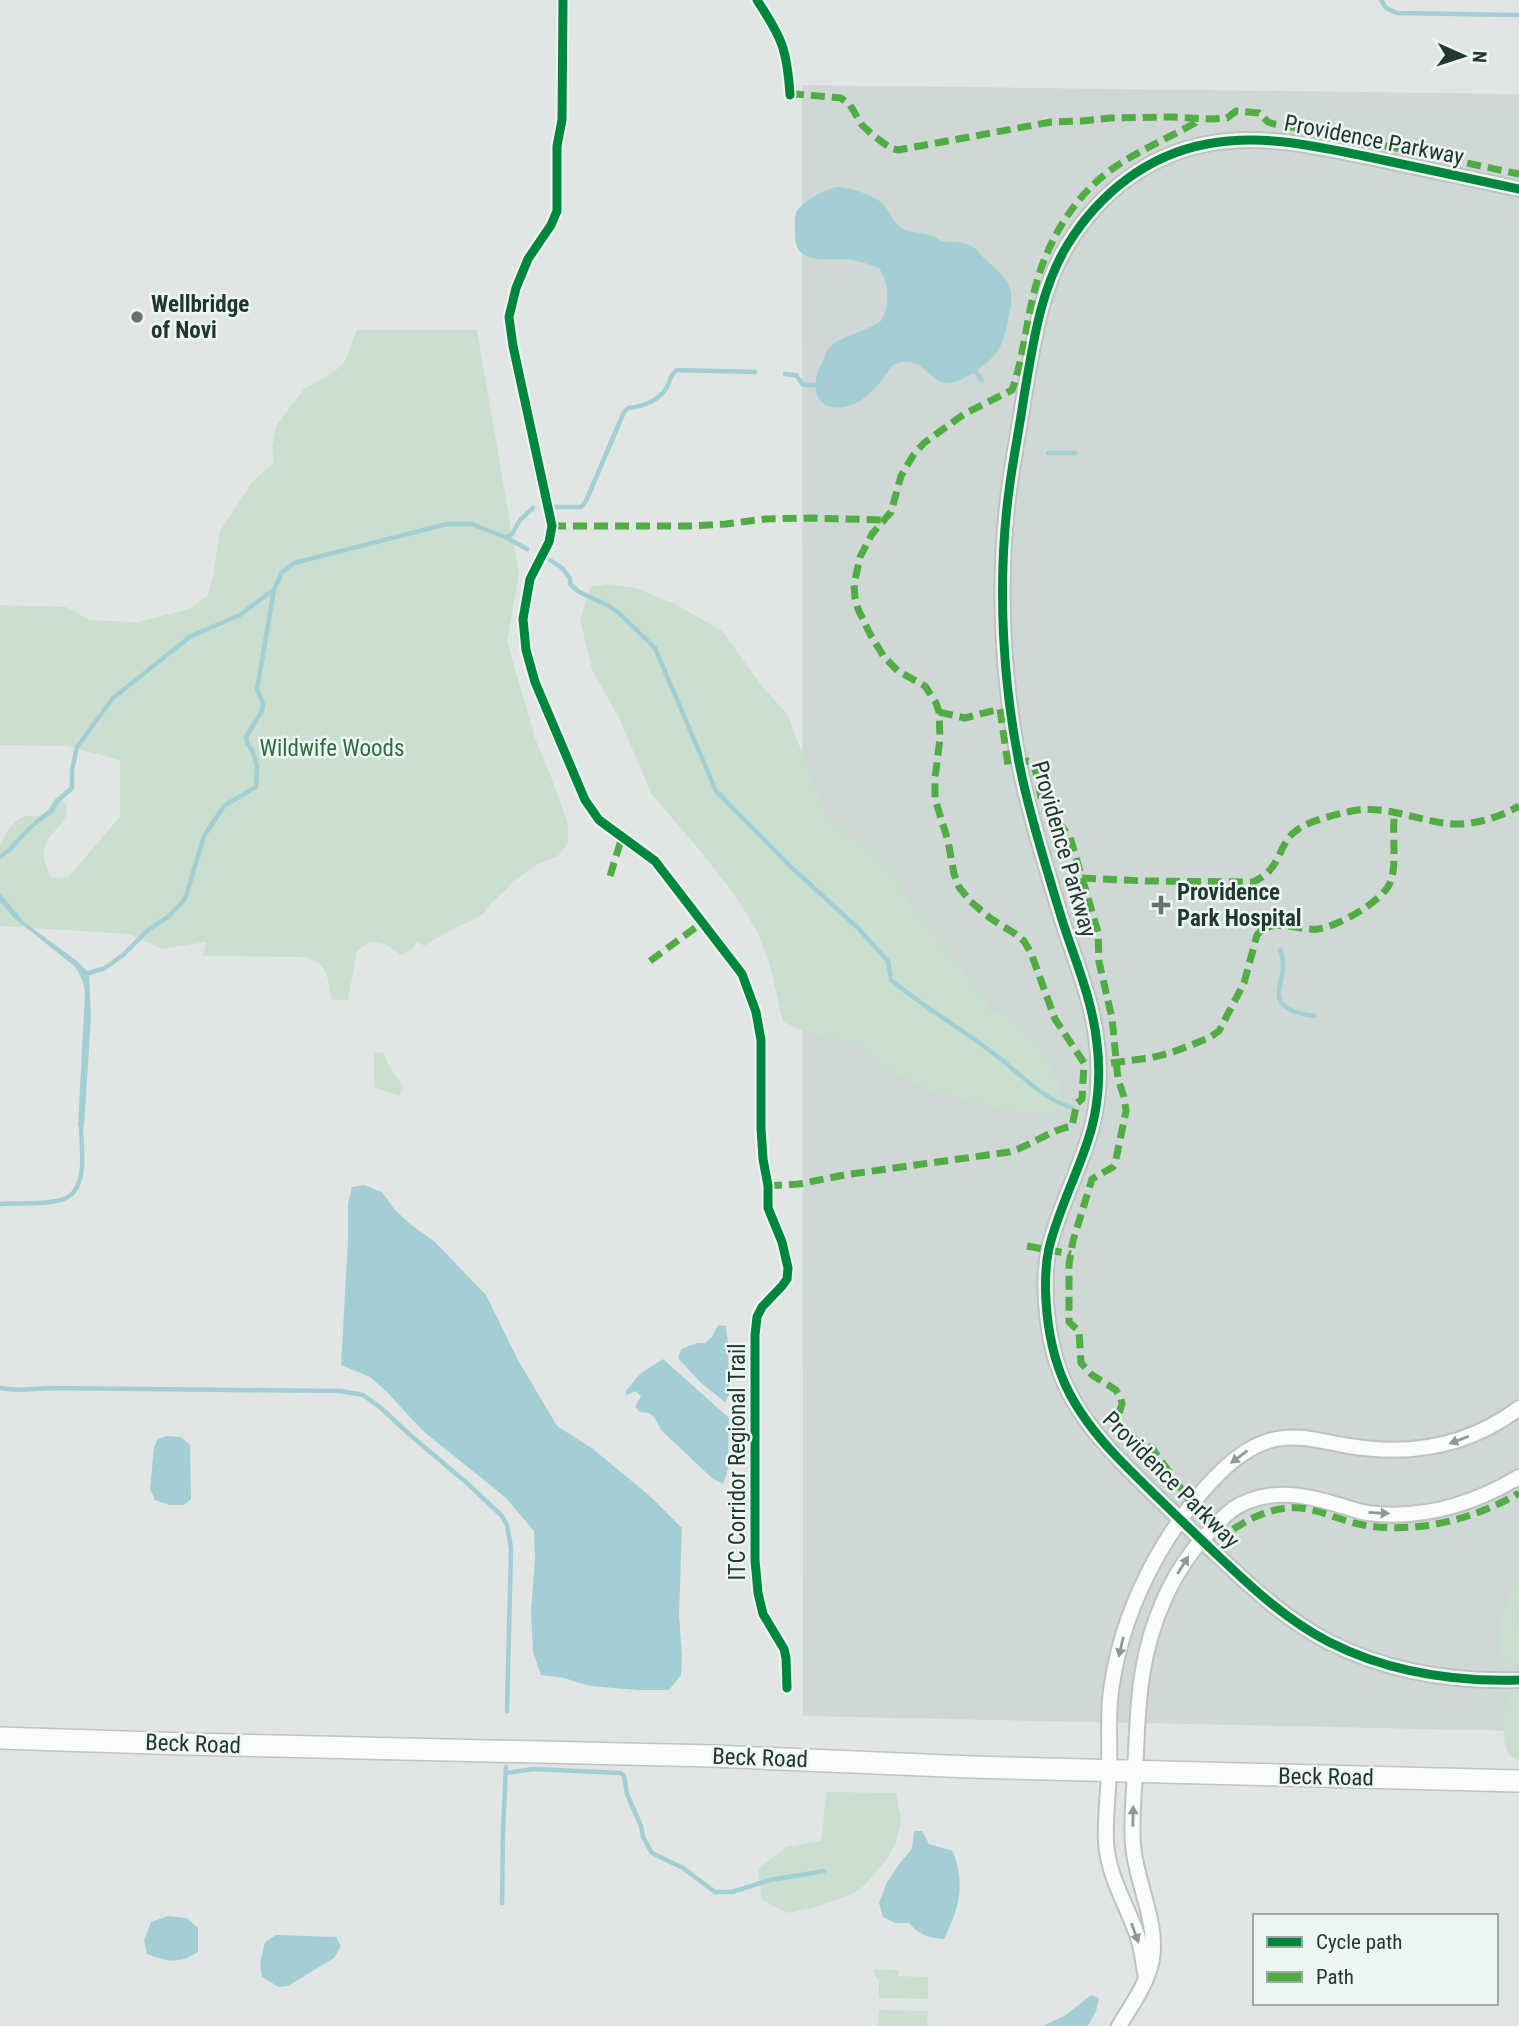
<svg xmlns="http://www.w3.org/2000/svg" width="1519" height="2026" font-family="'Roboto Condensed',sans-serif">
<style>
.built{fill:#cfd8d4}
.green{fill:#cadfd0}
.water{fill:#a3cfd4}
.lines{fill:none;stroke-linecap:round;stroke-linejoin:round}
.stream{stroke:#a3cfd4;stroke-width:4.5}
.street-casing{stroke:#bec3c1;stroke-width:18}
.secondary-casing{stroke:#bdc4c1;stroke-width:24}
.street{stroke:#fafbfb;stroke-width:14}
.secondary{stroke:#fafbfb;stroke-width:21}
.quiet{stroke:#52ac45;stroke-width:7;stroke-dasharray:14 7;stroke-linecap:butt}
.cycleway-casing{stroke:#eef6f2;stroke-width:13}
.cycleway{stroke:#00873e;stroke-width:9}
.oneway{fill:#8d9a96}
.poi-dot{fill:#647570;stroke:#eef6f2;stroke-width:2.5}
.labels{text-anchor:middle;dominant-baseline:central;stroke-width:5;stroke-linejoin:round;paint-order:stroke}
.street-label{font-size:23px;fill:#203831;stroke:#eef6f2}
.poi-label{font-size:23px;font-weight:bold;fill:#203831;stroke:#eef6f2;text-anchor:start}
.park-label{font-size:23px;fill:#2d6d42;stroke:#eef6f2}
</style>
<rect width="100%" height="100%" fill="#e1e6e4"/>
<polygon class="built" points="802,85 1519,94 1519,1731 803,1716"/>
<g class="green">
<path d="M 357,330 L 477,330 L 519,575 L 507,641 L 535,738 L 551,777 L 568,824 L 568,843 L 558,856 L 538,864 L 512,882 L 507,889 L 491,903 L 483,914 L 468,923 L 460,925 L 424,946 L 417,941 L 412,949 L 401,955 L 385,944 L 370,942 L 357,951 L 348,1000 L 332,1000 C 327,978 329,963 305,957 L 203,956 L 206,942 L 162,949 L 129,934 L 0,926 L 0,845 C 6,834 13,819 26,816 C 32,815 38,817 43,814 C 50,810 51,802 57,797 C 83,813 51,829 46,844 C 41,857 46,866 51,878 L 68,877 L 120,817 L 120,760 L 66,746 L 0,745 L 0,605 L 66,607 L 90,620 L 137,622 L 189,609 L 208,595 L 213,576 L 220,531 L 252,482 L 274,462 L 272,447 L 276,426 L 304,389 L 335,371 L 345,361 Z"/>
<polygon points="608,584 635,588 675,604 722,631 762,686 787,714 827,817 885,862 920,918 958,962 990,1008 1009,1016 1041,1049 1062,1089 1060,1115 1006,1111 933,1092 872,1061 857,1043 816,1036 783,1022 770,965 757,931 734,894 697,847 652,795 619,718 592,670 580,619 591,587"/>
<polygon points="383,1052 390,1068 404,1088 399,1096 374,1087 374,1053"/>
<path d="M 1519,1576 L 1519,1605 L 1512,1629 L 1519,1631 L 1519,1665 C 1479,1662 1507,1596 1519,1576 Z"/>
<path d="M 1519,1691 L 1519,1761 C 1514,1758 1509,1755 1506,1749 C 1503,1742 1503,1710 1506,1702 C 1509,1696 1513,1694 1519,1691 Z"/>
<path d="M 827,1792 L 896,1793 L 901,1820 L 896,1843 L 886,1860 L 865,1885 L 854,1893 L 816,1907 L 788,1913 L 762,1900 L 758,1871 L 762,1866 L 786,1847 L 820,1841 C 825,1825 823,1809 827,1792 Z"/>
<polygon points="874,1969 899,1970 898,1976 928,1977 928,1999 879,1998 879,1980 875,1976"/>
<polygon points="879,2010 928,2011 927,2026 878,2026"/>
</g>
<g class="water">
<path d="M 837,187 C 850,187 877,196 885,206 C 890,213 894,223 901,228 C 910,233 922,232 932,236 C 937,238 940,241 946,242 C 954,242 960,242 967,244 C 977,247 980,255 987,261 C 1008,279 1016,287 1009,315 C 1006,329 1003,349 991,359 C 982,367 959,385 945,383 C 927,379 919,352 893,365 C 883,377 875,392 860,401 C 835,415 809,407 817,374 C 819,368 822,364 824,359 C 826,353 827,349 832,345 C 843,336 867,331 881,321 C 891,304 889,284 879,268 C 871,265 860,261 852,260 C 831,257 795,268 795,235 C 795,228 794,219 796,213 C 801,202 825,189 837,187 Z"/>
<polygon points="0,893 24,922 77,961 89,973 91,1017 84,1126 78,1126 85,992 83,982 78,971 73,965 14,918 0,902"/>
<polygon points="364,1185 382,1192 395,1210 410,1224 435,1242 486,1295 518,1360 557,1426 593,1449 651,1497 682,1528 679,1615 682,1656 681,1675 669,1690 638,1690 590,1686 564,1678 541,1675 533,1652 531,1613 535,1557 534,1531 505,1497 423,1431 387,1392 370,1377 341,1365 348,1241 348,1203 352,1187"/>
<polygon points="718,1325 726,1326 728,1344 729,1395 725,1402 701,1383 678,1358 681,1349 697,1343 705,1343 712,1337"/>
<polygon points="663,1359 729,1418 728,1469 723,1484 713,1479 661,1430 655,1418 649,1413 640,1412 635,1407 641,1396 635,1391 627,1395 625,1392 640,1374"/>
<polygon points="167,1436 181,1437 190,1445 191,1499 184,1505 170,1505 155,1500 150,1489 154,1447 158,1439"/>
<path d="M 914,1831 L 922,1831 L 929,1844 L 953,1851 C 965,1886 960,1906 944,1939 C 929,1938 919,1935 909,1923 L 895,1923 L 883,1917 L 879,1903 L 886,1884 L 900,1863 L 912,1849 Z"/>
<path d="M 168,1916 L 187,1918 L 198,1928 L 198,1952 C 179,1964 167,1962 147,1954 L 144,1940 L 151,1922 Z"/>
<polygon points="276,1935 336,1937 341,1946 334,1958 288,1986 279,1987 262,1977 260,1963 265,1942"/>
<polygon points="1091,1995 1099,1998 1096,2011 1088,2026 1043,2026 1066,2015"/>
</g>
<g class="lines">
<g class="stream">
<polyline points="1381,0 1386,8 1397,13 1519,15"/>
<polyline points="975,371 982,380"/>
<polyline points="785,374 796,375 803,385 816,385"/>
<polyline points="1048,453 1075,453"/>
<path d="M 555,507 L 581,507 L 586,501 L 624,412 L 628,408 C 643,407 661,400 668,385 C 671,378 670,375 677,370 L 755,372"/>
<polyline points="507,537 512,534 520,520 533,508"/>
<path d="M 550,560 L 562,568 L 570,578 L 570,584 L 579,592 L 609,606 L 621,615 L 655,648 L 716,791 L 791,867 L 858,928 L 888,961 L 891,980 C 924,1007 960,1028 993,1053 C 1020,1073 1040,1098 1073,1108"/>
<polyline points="0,857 9,850 34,824 51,811 57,801 72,788 72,770 77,747 113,698 191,636 240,615 273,590"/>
<path d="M 1280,950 C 1294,982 1252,1006 1314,1016"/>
<polyline points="89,973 105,968 123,955 149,929 168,917 185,899 204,836 224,806 256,787 257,766 253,752 247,743 246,737 262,711 263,704 257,689 274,590 282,572 294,563 447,524 472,524 507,538 527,549"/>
<path d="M 0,1204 C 17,1203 52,1205 66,1198 C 73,1195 77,1188 79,1182 C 85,1165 81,1144 81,1126"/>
<polyline points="0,1388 17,1390 51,1388 340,1391 363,1395 381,1408 409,1434 468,1484 502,1516 507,1525 511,1548 507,1711"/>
<polyline points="506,1773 533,1769 621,1773 624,1776 627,1794 641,1826 643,1837 652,1853 683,1868 715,1892 732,1892 770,1880 824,1871"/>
<polyline points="502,1903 503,1830 506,1767"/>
</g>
<g class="street-casing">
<g id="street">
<path d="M 1519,189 C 1467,178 1416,167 1364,156 C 1310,145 1261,134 1207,144 C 1147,155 1099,194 1068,244 C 1040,289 1033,345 1024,396 C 1020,425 1014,454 1010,483 C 996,582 1002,693 1025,790 C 1036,836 1050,881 1064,926 C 1077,965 1093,1003 1097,1044 C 1101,1075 1098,1111 1088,1140 C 1076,1177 1058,1211 1049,1248 C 1045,1266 1045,1283 1046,1301 C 1050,1367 1071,1409 1117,1457 C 1148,1489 1180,1519 1212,1550 C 1248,1584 1284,1619 1329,1642 C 1388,1672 1453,1682 1519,1680"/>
<path d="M 1146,1978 C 1143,1963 1142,1946 1136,1932 C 1125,1902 1108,1875 1106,1842 C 1105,1819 1108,1796 1109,1773 C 1110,1749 1108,1724 1110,1699 C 1118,1624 1152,1552 1200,1494 C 1221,1470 1244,1446 1276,1439 C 1302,1434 1324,1442 1349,1446 C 1410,1456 1469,1446 1519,1408"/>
<path d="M 1119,2026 C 1131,2006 1148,1983 1152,1959 C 1158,1921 1136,1883 1133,1845 C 1131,1821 1134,1795 1135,1771 C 1137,1739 1137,1707 1142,1676 C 1150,1622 1173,1568 1211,1530 C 1221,1520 1231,1508 1244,1503 C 1277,1488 1309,1496 1342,1506 C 1350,1508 1359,1512 1367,1513 C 1422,1520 1472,1505 1519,1477"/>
</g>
</g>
<g class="secondary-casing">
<polyline id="secondary" points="0,1738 186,1744 712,1756 971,1767 1519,1781"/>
</g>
<use href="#street" class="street"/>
<use href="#secondary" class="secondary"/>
<g class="quiet">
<polyline points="790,95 795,94 841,98 850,105 862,125 874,136 890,148 898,150 1051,122 1082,121 1110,118 1171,117 1211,119 1227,118 1236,111 1259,113 1268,122 1274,124 1298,128 1314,127 1329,134 1519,174"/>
<polyline points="552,526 689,526 726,524 765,519 810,518 884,520"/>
<path d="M 939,712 L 965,718 L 1000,709 L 1008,765 L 1028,761 L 1034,764 L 1042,802 L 1070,837 L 1098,932 L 1099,962 L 1112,1018 L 1118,1079 L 1124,1097 L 1126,1111 L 1115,1164 L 1113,1167 L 1092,1179 L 1073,1241 L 1069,1264 L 1069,1322 L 1079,1331 L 1081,1363 L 1092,1375 L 1116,1390 L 1121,1399 L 1122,1404 L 1117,1420 L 1119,1425 L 1136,1440 L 1152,1448 L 1192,1504 L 1214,1527 L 1229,1532 C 1250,1518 1273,1506 1300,1508 C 1321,1510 1341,1521 1363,1525 C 1416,1534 1473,1520 1519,1493"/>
<polyline points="610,876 622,837"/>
<path d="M 1082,878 L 1146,881 L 1253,882 C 1283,869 1276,845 1297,830 C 1308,821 1338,814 1352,811 C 1386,804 1420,822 1453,824 C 1475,825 1500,817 1519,806"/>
<polyline points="650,961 703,922"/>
<path d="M 1111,1063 L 1150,1058 L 1173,1052 L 1209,1038 L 1219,1031 L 1244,983 L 1257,935 C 1274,916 1296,931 1318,929 C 1337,927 1383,901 1390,883 C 1398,863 1391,834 1395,812"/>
<path d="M 768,1186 L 799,1184 L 844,1175 L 1009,1152 C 1031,1146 1050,1130 1072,1126 L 1077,1103 L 1082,1099 L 1084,1063 L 1055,1019 L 1031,953 L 1024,941 L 1014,933 L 990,918 L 970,901 L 959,887 L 954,874 L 948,841 L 935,799 L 935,778 L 940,738 L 939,712 L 936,703 L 925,686 L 898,671 L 884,657 L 870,634 L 858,609 L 855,598 L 854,585 L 860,557 L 872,534 L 891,512 L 901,476 L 914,454 L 924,443 L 964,414 L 1012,390 C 1024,357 1026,320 1036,285 C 1048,240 1075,194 1115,167 C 1140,150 1168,138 1195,123 L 1199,117"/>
<polyline points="1027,1246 1071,1254"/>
</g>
<g class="cycleway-casing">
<g id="cycleway">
<polyline points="563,0 562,120 557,146 557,211 551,225 528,259 516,288 509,317 513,346 552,526 549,542 530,579 523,619 526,650 535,682 585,800 599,820 655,861 742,974 756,1012 761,1040 761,1128 763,1159 768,1186 768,1208 782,1242 788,1268 787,1279 782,1286 762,1307 757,1317 755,1335 755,1560 758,1593 763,1614 784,1649 786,1658 787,1688"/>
<path d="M 757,0 C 782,38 787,49 790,95"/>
<path d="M 1519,189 C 1467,178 1416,167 1364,156 C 1310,145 1261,134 1207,144 C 1147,155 1099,194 1068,244 C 1040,289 1033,345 1024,396 C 1020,425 1014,454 1010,483 C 996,582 1002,693 1025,790 C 1036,836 1050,881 1064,926 C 1077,965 1093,1003 1097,1044 C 1101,1075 1098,1111 1088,1140 C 1076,1177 1058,1211 1049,1248 C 1045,1266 1045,1283 1046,1301 C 1050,1367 1071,1409 1117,1457 C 1148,1489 1180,1519 1212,1550 C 1248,1584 1284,1619 1329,1642 C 1388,1672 1453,1682 1519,1680"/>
</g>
</g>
<use href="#cycleway" class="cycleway"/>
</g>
<defs><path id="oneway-solid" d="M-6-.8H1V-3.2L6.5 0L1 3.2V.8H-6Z" transform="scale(1.75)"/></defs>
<g class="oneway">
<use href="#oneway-solid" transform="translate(1459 1440) rotate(159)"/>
<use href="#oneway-solid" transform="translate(1239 1457) rotate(143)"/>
<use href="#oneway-solid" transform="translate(1379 1513) rotate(3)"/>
<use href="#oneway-solid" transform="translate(1183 1565) rotate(-58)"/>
<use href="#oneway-solid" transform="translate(1121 1647) rotate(103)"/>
<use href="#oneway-solid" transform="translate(1133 1816) rotate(-89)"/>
<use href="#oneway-solid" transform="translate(1135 1933) rotate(70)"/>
</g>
<g class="poi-dot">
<circle cx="137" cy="317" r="7"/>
<path d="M1157.5 894.5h7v7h7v7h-7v7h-7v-7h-7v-7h7z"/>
</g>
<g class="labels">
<g class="street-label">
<text transform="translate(1374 140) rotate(11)">Providence Parkway</text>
<text transform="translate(1064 849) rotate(74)">Providence Parkway</text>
<text transform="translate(737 1462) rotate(-90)">ITC Corridor Regional Trail</text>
<text transform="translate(1171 1480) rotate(45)">Providence Parkway</text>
<text transform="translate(193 1744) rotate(2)">Beck Road</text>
<text transform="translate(760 1758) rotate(2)">Beck Road</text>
<text transform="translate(1326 1777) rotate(1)">Beck Road</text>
</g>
<g class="poi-label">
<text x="151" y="304">Wellbridge<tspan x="151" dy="26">of Novi</tspan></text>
<text x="1177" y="892">Providence<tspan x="1177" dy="26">Park Hospital</tspan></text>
</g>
<g class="park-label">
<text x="332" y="748">Wildwife Woods</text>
</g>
</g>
<rect x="1253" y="1914" width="245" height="91" fill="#eef6f2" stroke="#9caaa5" stroke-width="2"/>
<rect x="1267" y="1937" width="35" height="10" fill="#00873e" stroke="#9caaa5" stroke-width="2"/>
<text x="1316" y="1949" font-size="21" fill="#203831">Cycle path</text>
<rect x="1267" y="1972" width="35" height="10" fill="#52ac45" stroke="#9caaa5" stroke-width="2"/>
<text x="1316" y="1984" font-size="21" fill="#203831">Path</text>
<g transform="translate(1463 56) rotate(93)" stroke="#eef6f2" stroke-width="5" paint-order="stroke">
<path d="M0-5L12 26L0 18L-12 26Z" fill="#203831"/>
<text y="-10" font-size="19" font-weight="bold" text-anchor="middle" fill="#203831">N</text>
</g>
</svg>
